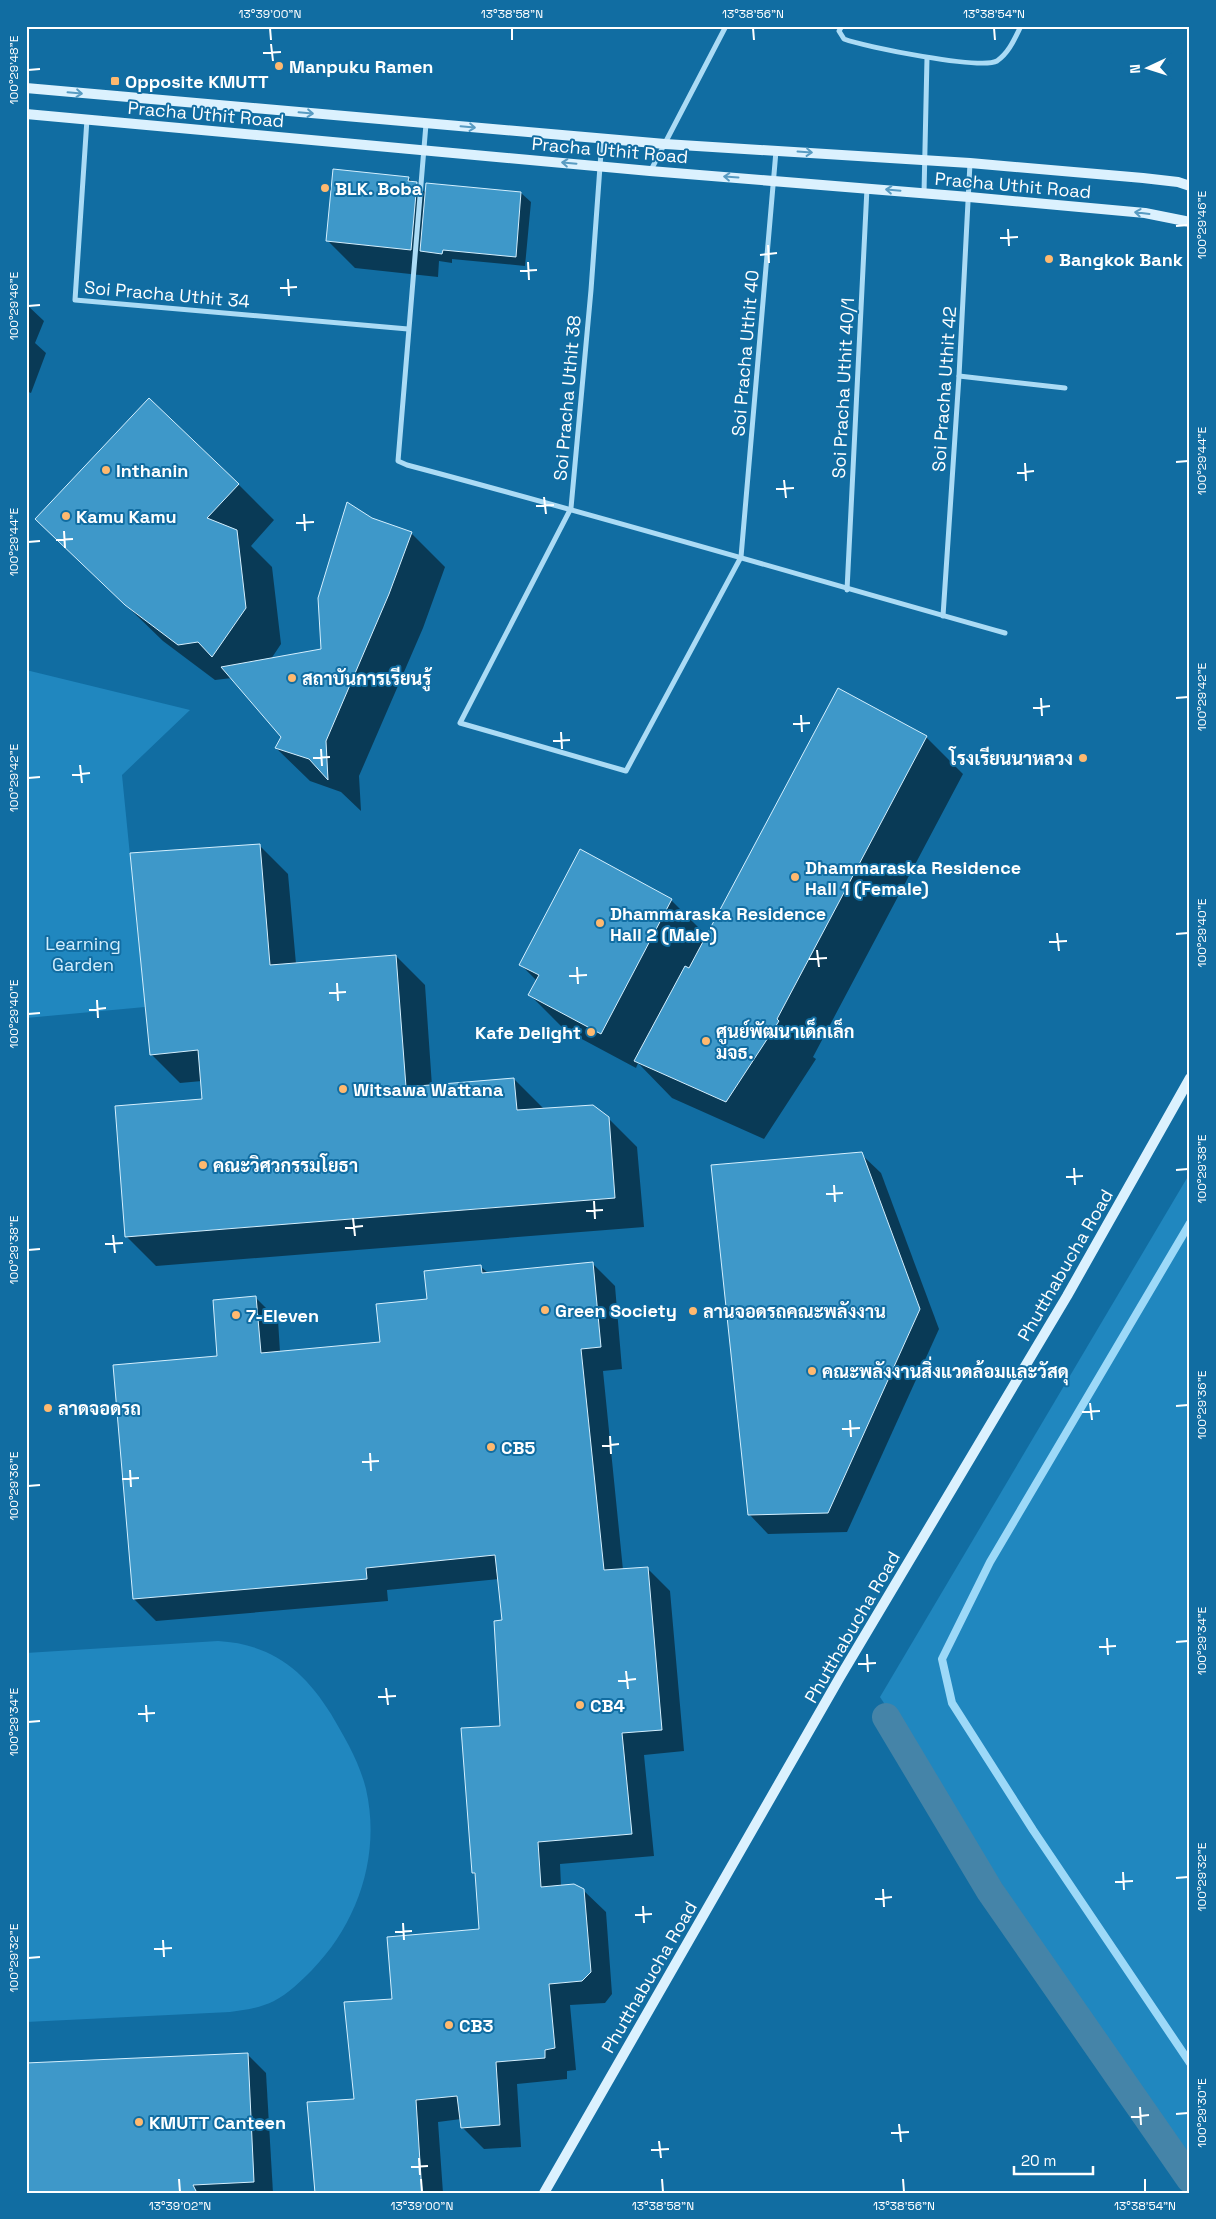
<svg xmlns="http://www.w3.org/2000/svg" width="1216" height="2219" font-family="'Space Grotesk',Sarabun,sans-serif">
<style>
.green{fill:#2087bf}
.shadow{fill:#0007}
.lines{fill:none;stroke-linecap:round;stroke-linejoin:round}
.stream{stroke:#9dd9f8;stroke-width:8}
.canal{stroke:#4584a8;stroke-width:28}
.building{fill:#3e98c9;stroke:#d4effe}
.street{stroke:#abdbf5;stroke-width:5}
.secondary{stroke:#dbf1fe;stroke-width:10}
.oneway{stroke:#589bc2}
.ticks{fill:none;stroke:#fff;stroke-width:2}
.poi-dot{fill:#ffb96f;stroke:#116da2;stroke-width:2}
.labels{text-anchor:middle;dominant-baseline:central;stroke-width:4;stroke-linejoin:round;paint-order:stroke}
.poi-label{font-size:18px;font-weight:bold;fill:#fff;stroke:#116da2;text-anchor:start}
.street-label{font-size:18px;fill:#fff;stroke:#116da2}
.park-label{font-size:18px;fill:#d4effe;stroke:#116da2}
.neatline{fill:none;stroke:#fff;stroke-width:2}
.ticks-label{font-size:12px;text-anchor:middle;fill:#fff}
</style>
<rect width="100%" height="100%" fill="#116da2"/>
<g class="green">
<polygon points="26,670 190,710 122,775 145,1007 26,1018"/>
<polygon points="1190,1173 1190,2173 880,1697"/>
<path d="M 218,1641 C 271,1644 304,1670 331,1714 C 345,1738 359,1761 366,1789 C 381,1855 358,1923 312,1970 C 301,1981 288,1994 274,2001 C 260,2008 245,2010 230,2012 L 26,2022 L 26,1653 Z"/>
</g>
<g class="shadow">
<polygon points="408,178 426,193 521,193 531,202 525,266 452,259 452,263 439,261 438,277 355,268 328,241"/>
<polygon points="26,304 44,321 35,343 46,353 31,393 26,391"/>
<polygon points="238,484 274,520 251,546 272,567 281,644 271,659 322,650 371,520 411,533 445,567 423,628 359,776 361,811 341,792 310,781 276,748 282,737 232,678 215,680 163,641 37,519"/>
<polygon points="926,737 963,774 813,1057 816,1059 764,1139 672,1098 638,1063 636,1068 565,1030 530,995 537,981 521,965 671,900 707,936"/>
<polygon points="259,845 288,874 296,964 396,956 425,985 432,1086 514,1079 543,1108 608,1118 637,1147 644,1227 156,1266 127,1237 204,1100 202,1081 180,1083 151,1054"/>
<polygon points="861,1154 881,1173 939,1329 847,1532 768,1534 749,1514"/>
<polygon points="592,1263 615,1286 622,1369 603,1371 623,1570 648,1569 670,1591 684,1751 644,1755 654,1856 560,1864 561,1886 583,1890 606,1912 612,1994 605,2003 570,2005 576,2070 567,2071 567,2079 517,2084 521,2147 484,2149 462,2127 461,2119 438,2122 443,2193 317,2193 356,2101 393,2000 481,1930 477,1876 473,1873 501,1727 504,1622 499,1579 387,1590 388,1601 156,1621 134,1599 219,1357 256,1298 278,1320 280,1352 381,1343 428,1300 480,1266 488,1273"/>
<polygon points="247,2054 266,2073 273,2193 26,2193"/>
</g>
<g class="lines">
<polyline class="stream" points="1190,1223 990,1562 942,1659 952,1703 1033,1830 1190,2063"/>
<polyline class="canal" points="886,1717 990,1891 1190,2179"/>
</g>
<g class="building">
<polygon points="333,169 409,177 408,181 417,182 411,250 326,241"/>
<polygon points="426,183 521,192 516,257 443,250 442,254 420,251"/>
<polygon points="149,398 239,484 207,518 237,530 246,608 212,657 198,642 178,645 125,605 35,519"/>
<polygon points="347,502 372,518 412,532 389,594 326,741 328,780 309,759 275,748 281,737 221,667 321,649 318,598"/>
<polygon points="838,688 927,736 777,1019 779,1021 726,1102 634,1061 685,966 689,968"/>
<polygon points="260,844 270,965 396,955 406,1087 514,1078 517,1110 593,1105 609,1117 615,1198 125,1237 115,1106 202,1099 198,1050 150,1055 130,853"/>
<polygon points="580,849 672,899 601,1034 528,995 539,975 519,965"/>
<polygon points="862,1152 920,1309 828,1513 748,1515 711,1165"/>
<polygon points="593,1262 601,1347 581,1349 604,1570 648,1567 662,1730 622,1733 632,1834 538,1842 541,1887 574,1884 584,1889 591,1972 582,1981 549,1984 555,2048 545,2050 545,2058 496,2062 500,2125 461,2128 457,2096 416,2100 422,2193 315,2193 307,2102 354,2099 344,2002 392,1999 387,1937 479,1929 475,1873 472,1873 461,1728 500,1726 494,1621 502,1620 495,1555 366,1568 367,1579 133,1599 113,1365 217,1356 213,1300 256,1296 261,1353 380,1342 376,1304 427,1299 424,1271 481,1265 482,1273"/>
<polygon points="248,2053 254,2182 193,2185 197,2193 26,2193 26,2063"/>
</g>
<g class="lines">
<g class="street">
<path d="M 842,26 L 839,31 L 844,39 C 865,47 981,70 997,61 C 1009,53 1015,38 1021,26"/>
<polyline points="87,119 75,300 408,329"/>
<path d="M 426,124 L 398,461 L 407,465 C 607,518 806,577 1005,633"/>
<polyline points="602,139 591,290 571,508 460,723 626,771 741,557 776,151"/>
<polyline points="651,170 726,26"/>
<polyline points="924,193 927,58"/>
<polyline points="959,376 1065,388"/>
<polyline points="847,590 867,188"/>
<polyline points="943,616 959,376 970,163"/>
</g>
<g class="secondary">
<polyline points="26,88 665,144 970,163 1143,178 1178,182 1190,186"/>
<polyline points="26,114 650,171 969,197 1145,213 1190,222"/>
<polyline points="544,2193 840,1677 1067,1296 1190,1078"/>
</g>
</g>
<defs><path id="oneway-shaft" d="M-6 0H5M1.5-3L5.5 0L1.5 3" fill="none" stroke-width="1.6" stroke-linecap="round" stroke-linejoin="round" transform="scale(1.25)"/></defs>
<g class="oneway">
<use href="#oneway-shaft" transform="translate(75 93) rotate(5)"/>
<use href="#oneway-shaft" transform="translate(306 113) rotate(5)"/>
<use href="#oneway-shaft" transform="translate(468 127) rotate(5)"/>
<use href="#oneway-shaft" transform="translate(805 152) rotate(4)"/>
<use href="#oneway-shaft" transform="translate(569 163) rotate(-175)"/>
<use href="#oneway-shaft" transform="translate(731 177) rotate(-176)"/>
<use href="#oneway-shaft" transform="translate(893 190) rotate(-175)"/>
<use href="#oneway-shaft" transform="translate(1142 213) rotate(-173)"/>
</g>
<path class="ticks" d="M 270,28 L 271,40M 512,28 L 512,40M 753,28 L 754,40M 994,28 L 995,40M 271,44 L 273,61M 263,53 L 281,52M 28,70 L 40,69M 1176,226 L 1188,225M 1008,229 L 1009,246M 1000,238 L 1018,237M 768,245 L 769,263M 760,255 L 777,253M 528,262 L 529,280M 520,271 L 537,270M 288,279 L 289,296M 280,288 L 297,287M 28,306 L 40,305M 1176,462 L 1188,461M 1025,463 L 1026,481M 1017,473 L 1034,471M 784,480 L 786,498M 776,489 L 794,488M 544,497 L 546,514M 536,506 L 554,505M 304,514 L 305,531M 296,523 L 314,522M 64,531 L 65,548M 56,540 L 73,539M 28,542 L 40,541M 1041,698 L 1042,716M 1176,698 L 1188,697M 1033,708 L 1050,706M 801,715 L 802,732M 793,724 L 810,723M 561,732 L 562,749M 553,741 L 570,740M 321,749 L 322,766M 313,758 L 330,757M 80,765 L 82,783M 72,775 L 90,773M 28,778 L 40,777M 1057,933 L 1059,951M 1176,934 L 1188,933M 1049,942 L 1067,941M 817,950 L 819,967M 809,959 L 827,958M 577,967 L 578,984M 569,976 L 587,975M 337,983 L 338,1001M 329,993 L 346,992M 97,1000 L 98,1018M 89,1010 L 106,1008M 28,1014 L 40,1013M 1074,1168 L 1075,1185M 1176,1170 L 1188,1169M 1066,1177 L 1083,1176M 834,1185 L 835,1202M 826,1194 L 843,1193M 594,1201 L 595,1219M 586,1211 L 603,1210M 353,1218 L 355,1236M 345,1228 L 363,1226M 113,1235 L 115,1253M 105,1244 L 123,1243M 28,1250 L 40,1249M 1090,1403 L 1092,1420M 1176,1406 L 1188,1405M 1082,1412 L 1100,1411M 850,1420 L 851,1437M 842,1429 L 860,1428M 610,1436 L 611,1454M 602,1446 L 619,1444M 370,1453 L 371,1471M 362,1462 L 379,1461M 130,1470 L 131,1487M 122,1479 L 139,1478M 28,1486 L 40,1485M 1107,1638 L 1108,1655M 1176,1642 L 1188,1641M 1099,1647 L 1116,1646M 867,1654 L 868,1672M 858,1664 L 876,1663M 626,1671 L 628,1689M 618,1681 L 636,1679M 386,1688 L 388,1705M 378,1697 L 396,1696M 146,1705 L 147,1722M 138,1714 L 155,1713M 28,1722 L 40,1721M 1123,1872 L 1124,1890M 1176,1878 L 1188,1877M 1115,1882 L 1133,1881M 883,1889 L 884,1907M 875,1899 L 892,1897M 643,1906 L 644,1923M 635,1915 L 652,1914M 403,1923 L 404,1940M 395,1932 L 412,1931M 163,1940 L 164,1957M 154,1949 L 172,1948M 28,1958 L 40,1957M 1140,2107 L 1141,2125M 1176,2114 L 1188,2113M 1131,2117 L 1149,2115M 899,2124 L 901,2142M 891,2133 L 909,2132M 659,2141 L 661,2158M 651,2150 L 669,2149M 419,2158 L 420,2175M 411,2167 L 428,2166M 179,2179 L 180,2192M 421,2179 L 422,2192M 662,2179 L 663,2192M 903,2179 L 904,2192M 1145,2179 L 1145,2192"/>
<g class="poi-dot">
<circle cx="279" cy="66" r="5"/>
<rect x="110" y="76" width="10" height="10" rx="2.5"/>
<circle cx="325" cy="188" r="5"/>
<circle cx="1049" cy="259" r="5"/>
<circle cx="106" cy="470" r="5"/>
<circle cx="66" cy="516" r="5"/>
<circle cx="292" cy="678" r="5"/>
<circle cx="1083" cy="758" r="5"/>
<circle cx="795" cy="877" r="5"/>
<circle cx="600" cy="923" r="5"/>
<circle cx="591" cy="1032" r="5"/>
<circle cx="706" cy="1041" r="5"/>
<circle cx="343" cy="1089" r="5"/>
<circle cx="203" cy="1165" r="5"/>
<circle cx="545" cy="1310" r="5"/>
<circle cx="693" cy="1311" r="5"/>
<circle cx="236" cy="1315" r="5"/>
<circle cx="812" cy="1371" r="5"/>
<circle cx="48" cy="1408" r="5"/>
<circle cx="491" cy="1447" r="5"/>
<circle cx="580" cy="1705" r="5"/>
<circle cx="449" cy="2025" r="5"/>
<circle cx="139" cy="2122" r="5"/>
</g>
<g class="labels">
<g class="poi-label">
<text x="289" y="66">Manpuku Ramen</text>
<text x="125" y="81">Opposite KMUTT</text>
<text x="335" y="188">BLK. Boba</text>
<text x="1059" y="259">Bangkok Bank</text>
<text x="116" y="470">Inthanin</text>
<text x="76" y="516">Kamu Kamu</text>
<text x="302" y="678">สถาบันการเรียนรู้</text>
<text x="1073" y="758" text-anchor="end">โรงเรียนนาหลวง</text>
<text x="805" y="867">Dhammaraska Residence<tspan x="805" dy="21">Hall 1 (Female)</tspan></text>
<text x="610" y="913">Dhammaraska Residence<tspan x="610" dy="21">Hall 2 (Male)</tspan></text>
<text x="716" y="1031">ศูนย์พัฒนาเด็กเล็ก<tspan x="716" dy="21">มจธ.</tspan></text>
<text x="581" y="1032" text-anchor="end">Kafe Delight</text>
<text x="353" y="1089">Witsawa Wattana</text>
<text x="213" y="1165">คณะวิศวกรรมโยธา</text>
<text x="555" y="1310">Green Society</text>
<text x="703" y="1311">ลานจอดรถคณะพลังงาน</text>
<text x="246" y="1315">7-Eleven</text>
<text x="822" y="1371">คณะพลังงานสิ่งแวดล้อมและวัสดุ</text>
<text x="58" y="1408">ลาดจอดรถ</text>
<text x="501" y="1447">CB5</text>
<text x="590" y="1705">CB4</text>
<text x="459" y="2025">CB3</text>
<text x="149" y="2122">KMUTT Canteen</text>
</g>
<g class="street-label">
<text transform="translate(206 114) rotate(5)">Pracha Uthit Road</text>
<text transform="translate(610 150) rotate(5)">Pracha Uthit Road</text>
<text transform="translate(1013 185) rotate(5)">Pracha Uthit Road</text>
<text transform="translate(167 294) rotate(5)">Soi Pracha Uthit 34</text>
<text transform="translate(745 353) rotate(-85)">Soi Pracha Uthit 40</text>
<text transform="translate(843 388) rotate(-87)">Soi Pracha Uthit 40/1</text>
<text transform="translate(944 389) rotate(-86)">Soi Pracha Uthit 42</text>
<text transform="translate(567 398) rotate(-85)">Soi Pracha Uthit 38</text>
<text transform="translate(1065 1265) rotate(-60)">Phutthabucha Road</text>
<text transform="translate(852 1627) rotate(-60)">Phutthabucha Road</text>
<text transform="translate(649 1977) rotate(-60)">Phutthabucha Road</text>
</g>
<g class="park-label">
<text x="83" y="943">Learning<tspan x="83" dy="21">Garden</tspan></text>
</g>
</g>
<rect width="1216" height="2219" fill="none" stroke="#116da2" stroke-width="55"/>
<g transform="translate(1148 68) rotate(266)" stroke="#116da2" stroke-width="4" paint-order="stroke">
<path d="M0-4L9 19L0 12L-9 19Z" fill="#ffffff"/>
<text y="-8" font-size="14" font-weight="bold" text-anchor="middle" fill="#ffffff">N</text>
</g>
<path d="M1014 2166v8h79v-8" fill="none" stroke="#ffffff" stroke-width="2.5"/>
<text x="1021" y="2166" font-size="15" fill="#ffffff" stroke="#116da2" stroke-width="4" paint-order="stroke">20 m</text>
<rect x="28" y="28" width="1160" height="2164" class="neatline"/>
<g class="ticks-label">
<text x="270" y="18">13°39'00"N</text>
<text x="512" y="18">13°38'58"N</text>
<text x="753" y="18">13°38'56"N</text>
<text x="994" y="18">13°38'54"N</text>
<text transform="translate(14 70) rotate(-90)" y="4">100°29'48"E</text>
<text transform="translate(1202 225) rotate(-90)" y="4">100°29'46"E</text>
<text transform="translate(14 306) rotate(-90)" y="4">100°29'46"E</text>
<text transform="translate(1202 461) rotate(-90)" y="4">100°29'44"E</text>
<text transform="translate(14 542) rotate(-90)" y="4">100°29'44"E</text>
<text transform="translate(1202 697) rotate(-90)" y="4">100°29'42"E</text>
<text transform="translate(14 778) rotate(-90)" y="4">100°29'42"E</text>
<text transform="translate(1202 933) rotate(-90)" y="4">100°29'40"E</text>
<text transform="translate(14 1014) rotate(-90)" y="4">100°29'40"E</text>
<text transform="translate(1202 1169) rotate(-90)" y="4">100°29'38"E</text>
<text transform="translate(14 1250) rotate(-90)" y="4">100°29'38"E</text>
<text transform="translate(1202 1405) rotate(-90)" y="4">100°29'36"E</text>
<text transform="translate(14 1486) rotate(-90)" y="4">100°29'36"E</text>
<text transform="translate(1202 1641) rotate(-90)" y="4">100°29'34"E</text>
<text transform="translate(14 1722) rotate(-90)" y="4">100°29'34"E</text>
<text transform="translate(1202 1877) rotate(-90)" y="4">100°29'32"E</text>
<text transform="translate(14 1958) rotate(-90)" y="4">100°29'32"E</text>
<text transform="translate(1202 2113) rotate(-90)" y="4">100°29'30"E</text>
<text x="180" y="2210">13°39'02"N</text>
<text x="422" y="2210">13°39'00"N</text>
<text x="663" y="2210">13°38'58"N</text>
<text x="904" y="2210">13°38'56"N</text>
<text x="1145" y="2210">13°38'54"N</text>
</g>
</svg>
